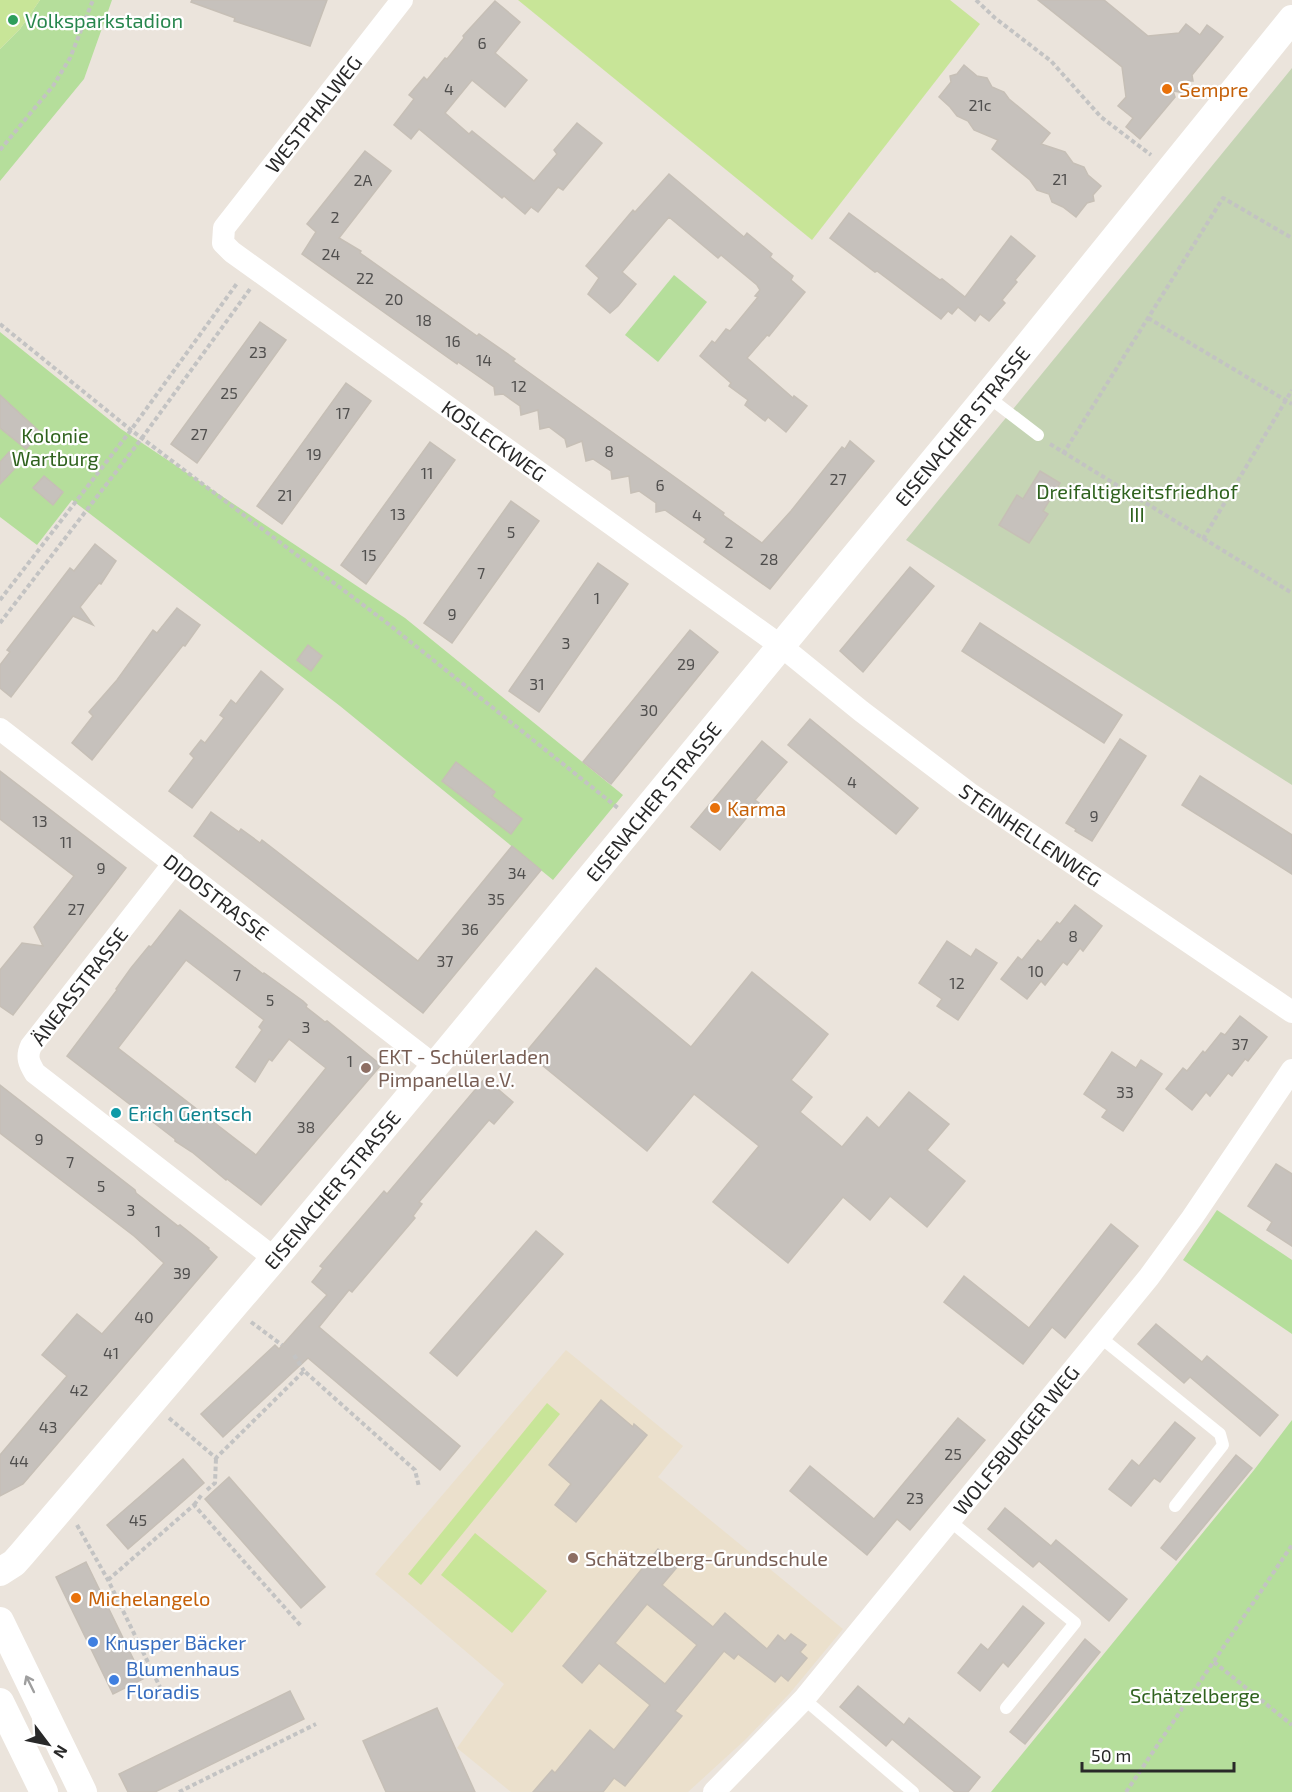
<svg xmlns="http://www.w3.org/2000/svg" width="1292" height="1792" font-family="'Exo 2',sans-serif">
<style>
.education{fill:#ebe0cc}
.green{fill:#b5de9b}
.cemetery{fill:#c5d4b4}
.pitch{fill:#c8e598}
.building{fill:#c6c1bc;stroke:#c6bfb6;stroke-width:1.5;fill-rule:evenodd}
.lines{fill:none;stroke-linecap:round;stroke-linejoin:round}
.path{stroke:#c3c3c3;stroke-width:4;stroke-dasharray:4.5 3;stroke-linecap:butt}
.service{stroke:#fff;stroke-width:12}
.minor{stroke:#fff;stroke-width:22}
.tertiary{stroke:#fff;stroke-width:28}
.oneway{stroke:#9f9f9f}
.leisure-dot{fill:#2e9e5b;stroke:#fff;stroke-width:2}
.food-dot{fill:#e8710a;stroke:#fff;stroke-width:2}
.education-dot{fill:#8d6e63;stroke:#fff;stroke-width:2}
.culture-dot{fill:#0f9aa8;stroke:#fff;stroke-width:2}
.shop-dot{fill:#3f7fe0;stroke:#fff;stroke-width:2}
.labels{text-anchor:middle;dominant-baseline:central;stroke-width:4.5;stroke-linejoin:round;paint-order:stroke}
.number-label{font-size:16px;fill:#504f4e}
.leisure-label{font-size:20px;fill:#27864d;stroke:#fff;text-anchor:start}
.food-label{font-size:20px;fill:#c56008;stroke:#fff;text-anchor:start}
.street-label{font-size:20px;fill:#292929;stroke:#fff}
.park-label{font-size:20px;fill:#2f621e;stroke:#fff}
.education-label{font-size:20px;fill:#785e54;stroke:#fff;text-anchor:start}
.culture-label{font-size:20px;fill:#0d838f;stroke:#fff;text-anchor:start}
.shop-label{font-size:20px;fill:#366cbe;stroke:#fff;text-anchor:start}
</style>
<rect width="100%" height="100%" fill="#ebe4dc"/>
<polygon class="education" points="566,1350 683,1446 658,1477 843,1629 790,1693 746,1739 688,1792 511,1792 457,1748 504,1684 375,1574"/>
<g class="green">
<polygon points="40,0 112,0 84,79 0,181 0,49 20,29"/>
<polygon points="674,275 707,302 658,362 625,335"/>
<polygon points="0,332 121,429 405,618 623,795 553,880 340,706 72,500 37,545 0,517"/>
<polygon points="1217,1210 1292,1260 1292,1334 1183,1260"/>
<polygon points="1292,1420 1292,1792 991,1792 1254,1470"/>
</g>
<polygon class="cemetery" points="1292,68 1292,785 906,540"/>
<g class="pitch">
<polygon points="0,0 40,0 20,29 0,49"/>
<polygon points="518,0 950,0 980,24 812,240"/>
<polygon points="547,1403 560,1414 421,1585 408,1574"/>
<polygon points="475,1533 547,1591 512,1633 441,1575"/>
</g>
<g class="building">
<polygon points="192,0 327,0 310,46 234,21 235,18 191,2"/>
<polygon points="1038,0 1104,0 1148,36 1179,33 1186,24 1200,35 1207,25 1223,37 1192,75 1193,81 1183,81 1186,93 1173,91 1175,97 1140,139 1126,127 1133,118 1118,106 1126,97 1122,67"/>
<polygon points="495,1 520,22 495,53 527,80 505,107 472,80 445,113 469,134 472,131 534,181 557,154 554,150 577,123 602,143 563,190 558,187 538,212 531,207 525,214 504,196 502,198 419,129 411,139 394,125 414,99 409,95 424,77 427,80 445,58 447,59 464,38 463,36"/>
<polygon points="964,65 977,76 987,78 992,87 1004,92 1009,99 1050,133 1041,144 1065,152 1073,163 1084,167 1088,175 1101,186 1093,195 1094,201 1087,203 1076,217 1063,207 1052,202 1049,194 1037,190 1030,180 992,149 998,140 974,130 968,121 957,116 950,107 939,97 951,82 950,76 957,74"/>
<polygon points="365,151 391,171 339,238 361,251 360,253 477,336 479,334 515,359 513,361 690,488 724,513 723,515 762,543 791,511 842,447 845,449 850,441 874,461 770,589 704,542 706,539 665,510 656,512 656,503 639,491 631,493 629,476 612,479 611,471 593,459 586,461 582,441 567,447 565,439 549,427 540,429 538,410 521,415 520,406 503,394 495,395 494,387 458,362 457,364 302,254 316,232 307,224"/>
<polygon points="669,174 744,237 747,233 772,254 770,257 793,276 791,280 805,292 769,336 767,335 747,358 793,398 794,396 807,406 786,432 768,417 765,421 745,405 748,400 729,386 731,383 700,356 712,341 715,343 726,329 730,331 758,297 755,296 760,290 757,285 721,255 718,258 669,217 622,272 636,284 618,306 610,313 588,294 599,278 586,266 633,210 635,212"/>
<polygon points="849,213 940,280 942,279 965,297 1011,236 1035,256 1015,280 1017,282 1002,300 1005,303 989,321 980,314 975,321 958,307 952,314 948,311 941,319 877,271 875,272 830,238"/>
<polygon points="260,322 286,340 197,463 171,444"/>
<polygon points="346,383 371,401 282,524 257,506"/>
<polygon points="0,395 41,433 26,449 0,428"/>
<polygon points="430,442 455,460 366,584 341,565"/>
<polygon points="9,452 20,463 0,484 0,462"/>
<polygon points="1040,471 1060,483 1043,511 1048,514 1029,543 999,525 1017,495 1023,499"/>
<polygon points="44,476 63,492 53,505 33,488"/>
<polygon points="511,501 539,521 452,643 424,623"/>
<polygon points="95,544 116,561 101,584 99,583 80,607 93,625 73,616 11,697 0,688 0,665 10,652 7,650 70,568 74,571"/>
<polygon points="598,563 628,584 539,712 509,691"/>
<polygon points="910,567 934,586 863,672 840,651"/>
<polygon points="177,608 200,625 185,646 183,645 92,760 72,743 93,716 89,712 117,680 153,630 157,633"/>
<polygon points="980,623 1122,715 1104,743 962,651"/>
<polygon points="690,630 718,652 611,784 583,762"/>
<polygon points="308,645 322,656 311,671 297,660"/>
<polygon points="261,671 283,689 192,808 169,791 194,758 190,754 201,740 205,743 224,718 220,715 231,700 236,704"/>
<polygon points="810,719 918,808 896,834 788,745"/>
<polygon points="1120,739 1146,756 1092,841 1075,831 1076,829 1066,823"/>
<polygon points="762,741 787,762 755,800 759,803 720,850 691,827"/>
<polygon points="456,762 495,792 492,796 522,819 511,834 442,781"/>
<polygon points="0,771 126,868 13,1015 0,1006 0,970 22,943 43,946 34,927 74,876 0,819"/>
<polygon points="1200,776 1292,835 1292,874 1182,805"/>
<polygon points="211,812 239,832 241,829 260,843 262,840 418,961 512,846 541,870 423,1013 194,836"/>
<polygon points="1075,905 1102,926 1083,951 1080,948 1067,965 1063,962 1045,985 1041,981 1027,999 1001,979 1018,957 1022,960 1038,940 1041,942 1057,922 1060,924"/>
<path d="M 180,910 L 263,974 L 264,973 L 303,1001 L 307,1005 L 306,1007 L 325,1022 L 327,1021 L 381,1065 L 261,1205 L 227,1179 L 226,1180 L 192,1152 L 175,1141 L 175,1139 L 67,1056 L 117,990 L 116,989 L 131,968 L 149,946 L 151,947 ZM 186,960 L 264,1020 L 259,1027 L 262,1030 L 236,1067 L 255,1082 L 269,1059 L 272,1061 L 289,1039 L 326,1068 L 256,1155 L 118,1048 Z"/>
<polygon points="947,941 971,957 976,949 997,963 958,1020 937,1006 942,999 919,983"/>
<polygon points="596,968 691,1047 752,972 828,1034 791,1080 812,1097 800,1112 842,1147 867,1117 879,1128 909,1092 949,1124 927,1150 965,1181 927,1227 890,1196 870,1220 843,1197 788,1263 713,1202 759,1146 694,1094 647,1151 526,1052"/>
<polygon points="1240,1016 1267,1037 1248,1061 1245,1059 1232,1076 1228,1073 1210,1096 1206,1092 1192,1110 1166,1089 1183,1068 1187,1071 1203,1051 1205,1053 1221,1033 1225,1035"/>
<polygon points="1112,1052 1136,1068 1141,1060 1162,1074 1123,1131 1102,1117 1107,1110 1084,1094"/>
<polygon points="485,1078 513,1102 494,1124 489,1120 419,1202 422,1204 413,1216 415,1218 352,1292 349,1290 319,1327 460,1446 440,1470 308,1358 223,1437 201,1414 275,1345 279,1349 327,1295 312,1282 323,1268 320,1266 384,1191 387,1194"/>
<polygon points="0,1085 135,1190 136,1193 178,1226 180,1225 209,1248 208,1249 217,1257 23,1484 0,1496 0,1455 67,1376 42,1355 77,1314 102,1334 164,1263 134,1236 0,1133"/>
<polygon points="1276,1164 1292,1174 1292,1246 1267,1230 1272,1222 1248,1206"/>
<polygon points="1111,1224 1138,1246 1065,1338 1052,1327 1023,1364 944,1302 964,1276 1029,1328"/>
<polygon points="536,1231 563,1254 457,1376 430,1353"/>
<polygon points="1156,1324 1202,1362 1207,1356 1278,1415 1260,1436 1190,1377 1184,1383 1138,1344"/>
<polygon points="601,1400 633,1427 634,1424 647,1435 576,1522 555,1505 571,1484 549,1465"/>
<polygon points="958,1418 985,1440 910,1530 897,1519 867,1555 790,1491 810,1466 874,1519"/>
<polygon points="1175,1422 1195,1438 1160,1482 1154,1478 1131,1506 1109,1489 1132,1460 1139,1466"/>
<polygon points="1236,1455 1252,1468 1176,1560 1161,1548"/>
<polygon points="183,1459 204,1483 128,1549 107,1525"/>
<polygon points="229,1477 325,1587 301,1608 205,1499"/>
<polygon points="1005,1508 1051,1546 1056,1540 1127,1599 1109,1621 1039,1561 1033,1567 988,1529"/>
<path d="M 658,1549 L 678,1566 L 662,1585 L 713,1627 L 725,1613 L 767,1649 L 778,1635 L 785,1641 L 791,1634 L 806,1645 L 800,1652 L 807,1658 L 788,1681 L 781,1675 L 775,1682 L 738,1654 L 734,1659 L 724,1651 L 675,1711 L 682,1716 L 625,1786 L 614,1778 L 603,1792 L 533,1792 L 552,1770 L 555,1773 L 590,1730 L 614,1750 L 650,1705 L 599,1663 L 582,1683 L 563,1666 ZM 647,1604 L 697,1645 L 665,1684 L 615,1643 Z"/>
<polygon points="86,1562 143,1679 113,1694 56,1577"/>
<polygon points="1023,1606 1044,1623 1008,1667 1003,1662 980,1691 958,1673 981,1644 988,1650"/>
<polygon points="1085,1639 1100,1652 1025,1744 1010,1732"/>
<polygon points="858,1686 904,1725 909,1718 980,1777 968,1792 955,1792 892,1739 886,1746 840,1707"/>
<polygon points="290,1691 304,1719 155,1792 128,1792 119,1774"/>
<polygon points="437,1708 475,1792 386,1792 363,1741"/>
</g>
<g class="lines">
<g class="path">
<polyline points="976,0 995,18 1051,61 1101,117 1151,155"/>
<polyline points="0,150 53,86 70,58 93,0"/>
<polyline points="1148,318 1292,404"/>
<polyline points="0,324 131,430 387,623 618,808"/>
<polyline points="1050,444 1292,593"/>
<polyline points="1063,454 1223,198 1292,238"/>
<polyline points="1203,539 1292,390"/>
<polyline points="0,600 131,430 238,282"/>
<polyline points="0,623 142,438 250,289"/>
<polyline points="251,1322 282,1345"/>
<polyline points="294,1355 304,1371"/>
<polyline points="169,1418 216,1458 304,1371 415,1470 419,1487"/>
<polyline points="207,1490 215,1483 216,1458"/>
<polyline points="194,1505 203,1493"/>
<polyline points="77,1525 108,1580 160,1687"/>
<polyline points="108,1580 194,1505 301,1626"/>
<polyline points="1214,1662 1292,1725"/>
<polyline points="179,1792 316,1724"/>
<polyline points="1126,1792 1292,1545"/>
</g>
<g class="service">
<polyline points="987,396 1038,435"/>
<polyline points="1100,1337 1220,1434 1223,1445 1175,1506"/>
<polyline points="950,1521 1075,1623 1006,1708"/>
<polyline points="804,1699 913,1792"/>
</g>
<g class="minor">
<path id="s1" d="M 402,0 L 224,228 L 223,243 L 232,252 L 781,646 L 861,711 L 969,793 L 1292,1012"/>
<path id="s2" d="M 0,729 L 435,1066"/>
<path d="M 174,863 L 31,1046 C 26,1057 29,1063 35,1073 L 274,1258"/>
<path id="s3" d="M 714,1792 L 804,1699 L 1149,1277 L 1192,1218 L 1292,1070"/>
</g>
<g class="tertiary">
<path id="s4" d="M 0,1572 L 14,1563 L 22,1554 L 284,1247 L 435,1066 L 987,396 L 1292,19"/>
<polyline points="0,1621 83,1792"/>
<polyline points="0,1702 44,1792"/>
</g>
</g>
<defs><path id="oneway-shaft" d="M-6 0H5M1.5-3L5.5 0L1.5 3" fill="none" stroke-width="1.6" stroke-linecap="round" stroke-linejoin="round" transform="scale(1.5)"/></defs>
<use class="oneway" href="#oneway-shaft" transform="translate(30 1684) rotate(-116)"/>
<circle class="leisure-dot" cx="13" cy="20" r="6"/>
<g class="food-dot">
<circle cx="1167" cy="89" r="6"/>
<circle cx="715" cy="808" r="6"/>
<circle cx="76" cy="1598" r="6"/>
</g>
<g class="education-dot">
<circle cx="366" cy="1068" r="6"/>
<circle cx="573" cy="1558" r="6"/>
</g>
<circle class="culture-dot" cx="116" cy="1113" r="6"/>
<g class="shop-dot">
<circle cx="93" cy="1642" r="6"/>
<circle cx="114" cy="1680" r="6"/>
</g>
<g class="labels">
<g class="number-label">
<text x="482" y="42">6</text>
<text x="449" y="88">4</text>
<text x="980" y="104">21c</text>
<text x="1060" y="178">21</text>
<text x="363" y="179">2A</text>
<text x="335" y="216">2</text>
<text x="331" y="253">24</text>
<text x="365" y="277">22</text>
<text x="394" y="298">20</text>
<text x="424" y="319">18</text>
<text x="453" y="340">16</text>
<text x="258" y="351">23</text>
<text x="484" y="359">14</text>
<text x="519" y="385">12</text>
<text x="229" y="392">25</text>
<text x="343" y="412">17</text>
<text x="199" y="433">27</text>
<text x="609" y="450">8</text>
<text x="314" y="453">19</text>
<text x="427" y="472">11</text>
<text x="838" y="478">27</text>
<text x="660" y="484">6</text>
<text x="285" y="494">21</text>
<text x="398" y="513">13</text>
<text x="697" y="514">4</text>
<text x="511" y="531">5</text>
<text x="729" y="541">2</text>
<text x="369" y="554">15</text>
<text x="769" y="558">28</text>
<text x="481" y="572">7</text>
<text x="597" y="597">1</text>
<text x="452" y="613">9</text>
<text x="566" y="642">3</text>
<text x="686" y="663">29</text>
<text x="537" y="683">31</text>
<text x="649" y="709">30</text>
<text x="852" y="781">4</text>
<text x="1094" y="815">9</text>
<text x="40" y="820">13</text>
<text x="66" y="841">11</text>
<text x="101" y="867">9</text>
<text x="517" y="872">34</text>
<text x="496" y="898">35</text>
<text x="76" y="908">27</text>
<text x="470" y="928">36</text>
<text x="1073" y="935">8</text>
<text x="445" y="960">37</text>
<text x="1036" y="970">10</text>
<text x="237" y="974">7</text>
<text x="957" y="982">12</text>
<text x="270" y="999">5</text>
<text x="306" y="1026">3</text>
<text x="1240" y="1043">37</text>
<text x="350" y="1060">1</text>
<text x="1125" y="1091">33</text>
<text x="306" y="1126">38</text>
<text x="39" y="1138">9</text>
<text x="70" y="1161">7</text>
<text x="101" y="1185">5</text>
<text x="131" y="1209">3</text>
<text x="158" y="1230">1</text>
<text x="182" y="1272">39</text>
<text x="144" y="1316">40</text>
<text x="111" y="1352">41</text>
<text x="79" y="1389">42</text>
<text x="48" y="1426">43</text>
<text x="953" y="1453">25</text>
<text x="19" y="1460">44</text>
<text x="915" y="1497">23</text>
<text x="138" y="1519">45</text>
</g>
<g class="leisure-label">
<text x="25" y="20">Volksparkstadion</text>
</g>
<g class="food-label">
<text x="1179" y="89">Sempre</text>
<text x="727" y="808">Karma</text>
<text x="88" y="1598">Michelangelo</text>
</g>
<g class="street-label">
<text transform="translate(313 114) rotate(-52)">WESTPHALWEG</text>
<text stroke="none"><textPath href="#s4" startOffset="1497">EISENACHER STRASSE</textPath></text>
<text stroke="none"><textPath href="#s1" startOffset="640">KOSLECKWEG</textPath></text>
<text stroke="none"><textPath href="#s4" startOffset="1011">EISENACHER STRASSE</textPath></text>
<text stroke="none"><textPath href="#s1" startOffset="1306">STEINHELLENWEG</textPath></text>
<text stroke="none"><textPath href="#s2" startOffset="274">DIDOSTRASSE</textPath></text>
<text transform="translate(79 986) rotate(-52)">ÄNEASSTRASSE</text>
<text stroke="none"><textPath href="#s4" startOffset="507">EISENACHER STRASSE</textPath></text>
<text stroke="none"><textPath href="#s3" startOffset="464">WOLFSBURGER WEG</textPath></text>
</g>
<g class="park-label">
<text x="55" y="435">Kolonie<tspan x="55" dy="23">Wartburg</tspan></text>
<text x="1137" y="491">Dreifaltigkeitsfriedhof<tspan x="1137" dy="23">III</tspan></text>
<text x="1195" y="1695">Schätzelberge</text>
</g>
<g class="education-label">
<text x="378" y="1056">EKT - Schülerladen<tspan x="378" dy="23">Pimpanella e.V.</tspan></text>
<text x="585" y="1558">Schätzelberg-Grundschule</text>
</g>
<g class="culture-label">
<text x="128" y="1113">Erich Gentsch</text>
</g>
<g class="shop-label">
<text x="105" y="1642">Knusper Bäcker</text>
<text x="126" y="1668">Blumenhaus<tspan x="126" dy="23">Floradis</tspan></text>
</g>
</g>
<g transform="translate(48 1744) rotate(122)" stroke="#ffffff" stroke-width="4.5" paint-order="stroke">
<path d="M0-4.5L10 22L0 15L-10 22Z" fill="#292929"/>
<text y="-9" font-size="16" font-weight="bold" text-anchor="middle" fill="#292929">N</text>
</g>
<path d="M1082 1762v9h152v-9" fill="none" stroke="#292929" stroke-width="3"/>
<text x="1091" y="1762" font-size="18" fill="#292929" stroke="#ffffff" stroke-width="4.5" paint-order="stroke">50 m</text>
</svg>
